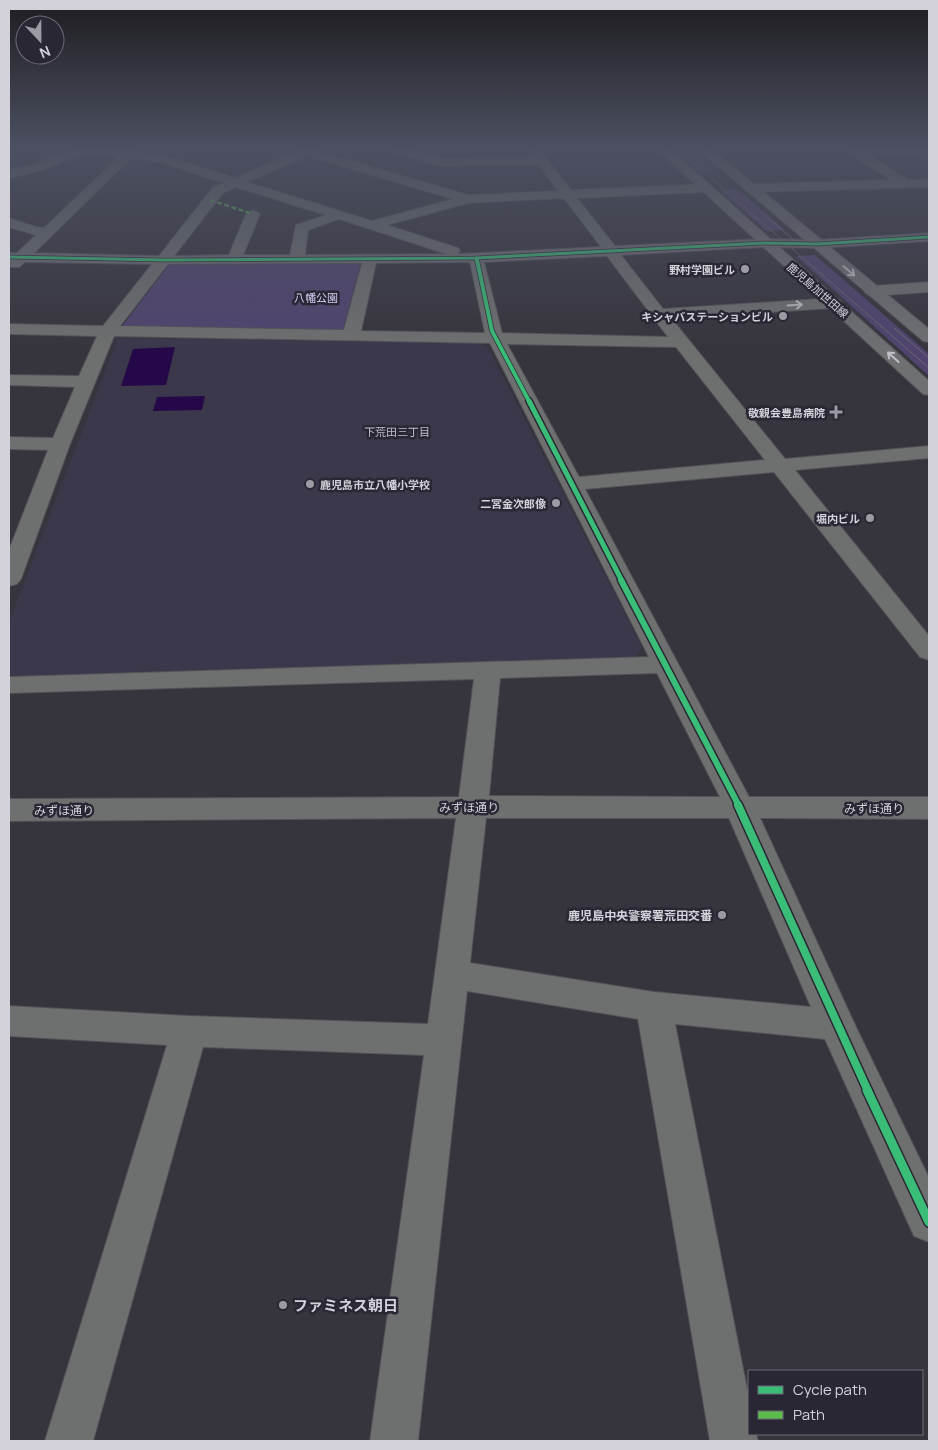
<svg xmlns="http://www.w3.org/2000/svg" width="938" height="1450" font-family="Manrope,'Noto Sans JP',sans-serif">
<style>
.built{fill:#3c384b}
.green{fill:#50446f}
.water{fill:#240848}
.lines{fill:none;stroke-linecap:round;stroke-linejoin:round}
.minor-casing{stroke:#535158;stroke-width:2}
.major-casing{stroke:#535158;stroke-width:2}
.minor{fill:#6e706f;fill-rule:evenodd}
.major{fill:#6f7072;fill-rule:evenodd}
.tram{stroke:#6a6a6d;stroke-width:1}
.quiet{stroke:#5cbc4b;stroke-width:2.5;stroke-dasharray:5 2.5;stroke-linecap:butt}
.cycleway-far5-casing{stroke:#2a2735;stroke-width:4.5}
.cycleway-far4-casing{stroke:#2a2735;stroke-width:5.5}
.cycleway-far3-casing{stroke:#2a2735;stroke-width:8}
.cycleway-far2-casing{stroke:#2a2735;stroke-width:9}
.cycleway-far1-casing{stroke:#2a2735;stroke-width:11}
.cycleway-casing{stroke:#2a2735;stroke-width:12}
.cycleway-far5{stroke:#3abd76;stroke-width:3}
.cycleway-far4{stroke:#3abd76;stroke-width:4}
.cycleway-far3{stroke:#3abd76;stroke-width:5}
.cycleway-far2{stroke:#3abd76;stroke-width:6}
.cycleway-far1{stroke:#3abd76;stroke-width:8}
.cycleway{stroke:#3abd76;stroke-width:9}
.oneway{stroke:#bfbec5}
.poi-dot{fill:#9c9ba3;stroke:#2a2735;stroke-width:2}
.labels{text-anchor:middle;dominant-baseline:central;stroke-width:5;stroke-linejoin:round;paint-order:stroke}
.far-poi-label{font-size:11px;font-weight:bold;fill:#d3d2da;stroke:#2a2735;text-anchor:end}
.far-street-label{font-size:11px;fill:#d3d2da;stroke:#2a2735}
.far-park-label{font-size:11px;fill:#d4cbf4;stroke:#2a2735}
.far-neighbourhood-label{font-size:11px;fill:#bfbccd;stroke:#2a2735}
.street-label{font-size:12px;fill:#d3d2da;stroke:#2a2735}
.poi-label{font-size:12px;font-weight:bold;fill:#d3d2da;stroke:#2a2735;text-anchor:end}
.near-poi-label{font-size:15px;font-weight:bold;fill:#d3d2da;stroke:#2a2735;text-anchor:start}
</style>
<rect width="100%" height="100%" fill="#36343c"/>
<polygon class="built" points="123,338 478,343 487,346 642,647 635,657 9,676 9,622 117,340"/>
<g class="green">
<polygon points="675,149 691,149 715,171 698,172"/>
<polygon points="737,189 785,230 766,231 720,190"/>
<polygon points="815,255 929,354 929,376 796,256"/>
<polygon points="176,263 355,263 360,265 343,330 339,332 126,329 123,325 169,265"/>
</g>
<g class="water">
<polygon points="175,347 166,385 121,386 133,349"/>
<polygon points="205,396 202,410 153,411 157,397"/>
</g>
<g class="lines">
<g class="minor-casing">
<g id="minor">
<path d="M 73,149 L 140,149 L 137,152 L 166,156 L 235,178 L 295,152 L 290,149 L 319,149 L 317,151 L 468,195 L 558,191 L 538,164 L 442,166 L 388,151 L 386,149 L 407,149 L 442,158 L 533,157 L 527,149 L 539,149 L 571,190 L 706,184 L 712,188 L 706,192 L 577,198 L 615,246 L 766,239 L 817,240 L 929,233 L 929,241 L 817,248 L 766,247 L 621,255 L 663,309 L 834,298 L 840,300 L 842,303 L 840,306 L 834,308 L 671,318 L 785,459 L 929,446 L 929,458 L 795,470 L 929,636 L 929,660 L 920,657 L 774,472 L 585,489 L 749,797 L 929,797 L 929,819 L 760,818 L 855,1025 L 929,1178 L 929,1242 L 914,1236 L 825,1039 L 675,1024 L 749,1399 L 749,1434 L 756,1434 L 758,1441 L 710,1441 L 638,1019 L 467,991 L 418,1441 L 370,1441 L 424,1055 L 203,1047 L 93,1441 L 45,1441 L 167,1045 L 9,1036 L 9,1006 L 189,1016 L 428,1024 L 456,818 L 9,821 L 9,799 L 459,797 L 474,679 L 9,693 L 9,677 L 649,657 L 490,343 L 114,336 L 70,444 L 21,579 L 17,584 L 9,586 L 9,550 L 48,450 L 9,449 L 9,437 L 53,438 L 75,387 L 9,385 L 9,375 L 79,376 L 97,336 L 9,334 L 9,324 L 103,326 L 152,264 L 25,262 L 19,267 L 9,267 L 9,253 L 17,253 L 36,235 L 9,227 L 9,218 L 36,227 L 44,228 L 119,157 L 86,153 L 39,171 L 9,178 L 9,170 L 31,165 ZM 307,156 L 453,199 L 372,221 L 247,182 ZM 131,158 L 160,162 L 224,183 L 213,187 L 159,256 L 34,253 ZM 236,187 L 326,215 L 296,225 L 290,255 L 243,255 L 260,214 L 253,210 L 246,214 L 229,255 L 174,256 L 223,193 ZM 564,198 L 601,247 L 458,254 L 460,251 L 458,248 L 387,225 L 468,203 ZM 339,219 L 447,254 L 305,255 L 308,230 ZM 607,256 L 668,337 L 502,333 L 484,262 ZM 470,262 L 485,333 L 361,331 L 376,263 ZM 362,263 L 344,330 L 120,326 L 168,264 ZM 507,344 L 676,347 L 765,460 L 579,477 ZM 657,673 L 720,797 L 489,796 L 500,678 ZM 486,818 L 729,818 L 811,1007 L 654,992 L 470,963 Z"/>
<polygon points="846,149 929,149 929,151 925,152 869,155 908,180 929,179 929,187 749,192 743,188 749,184 891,180 851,154"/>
<polygon points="929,282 929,292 872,296 867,294 864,291 867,288 872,286"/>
</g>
</g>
<g class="major-casing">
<g id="major">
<polygon points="657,149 670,149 929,381 929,395 923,394"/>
<polygon points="698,149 712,149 929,329 929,342 923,341"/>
</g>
</g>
<use href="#minor" class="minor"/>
<use href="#major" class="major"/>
<g class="tram">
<polyline points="678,149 929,368"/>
<polyline points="766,216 796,242"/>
<polyline points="894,328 929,358"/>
</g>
<polyline class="quiet" points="210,200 253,214"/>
<g class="cycleway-far5-casing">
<g id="cycleway-far5">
<polyline points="9,257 163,260 476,258 766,243 817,244 929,237"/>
<polyline points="476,258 477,262"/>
</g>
</g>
<g class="cycleway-far4-casing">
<polyline id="cycleway-far4" points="477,260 492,331 530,403"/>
</g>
<g class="cycleway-far3-casing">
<polyline id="cycleway-far3" points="529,401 622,581"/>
</g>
<g class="cycleway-far2-casing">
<polyline id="cycleway-far2" points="621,580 739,806"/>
</g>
<g class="cycleway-far1-casing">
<polyline id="cycleway-far1" points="738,805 868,1091"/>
</g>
<g class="cycleway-casing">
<polyline id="cycleway" points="867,1090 929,1222"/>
</g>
<use href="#cycleway-far5" class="cycleway-far5"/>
<use href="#cycleway-far4" class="cycleway-far4"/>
<use href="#cycleway-far3" class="cycleway-far3"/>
<use href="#cycleway-far2" class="cycleway-far2"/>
<use href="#cycleway-far1" class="cycleway-far1"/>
<use href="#cycleway" class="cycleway"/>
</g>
<defs><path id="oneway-shaft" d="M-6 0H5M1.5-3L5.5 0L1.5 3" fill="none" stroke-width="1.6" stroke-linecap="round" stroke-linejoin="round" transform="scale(1.25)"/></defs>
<g class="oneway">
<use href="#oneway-shaft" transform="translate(849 271) rotate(41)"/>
<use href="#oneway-shaft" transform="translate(795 305) rotate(-4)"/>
<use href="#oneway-shaft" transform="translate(893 357) rotate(-138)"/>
</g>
<linearGradient id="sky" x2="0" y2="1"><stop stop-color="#1e1d21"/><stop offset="0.42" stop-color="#4c5061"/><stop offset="1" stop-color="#4c5061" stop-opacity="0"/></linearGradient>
<rect width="938" height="352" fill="url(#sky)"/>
<g class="poi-dot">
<circle cx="745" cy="269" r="5"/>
<circle cx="783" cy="316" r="5"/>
<path d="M833.5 404.5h5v5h5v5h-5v5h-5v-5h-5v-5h5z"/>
<circle cx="310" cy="484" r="5"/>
<circle cx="556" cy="503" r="5"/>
<circle cx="870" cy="518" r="5"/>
<circle cx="722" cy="915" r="5"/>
<circle cx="283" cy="1305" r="5"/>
</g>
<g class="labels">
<g class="far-poi-label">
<text x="735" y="269">野村学園ビル</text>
<text x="773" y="316">キシャバステーションビル</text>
<text x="825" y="412">敬親会豊島病院</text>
<text x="320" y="484" text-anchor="start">鹿児島市立八幡小学校</text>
<text x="546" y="503">二宮金次郎像</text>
<text x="860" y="518">堀内ビル</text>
</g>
<g class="far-street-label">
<text transform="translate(818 290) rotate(41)">鹿児島加世田線</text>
</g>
<g class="far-park-label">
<text x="316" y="297">八幡公園</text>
</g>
<g class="far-neighbourhood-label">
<text x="397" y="431">下荒田三丁目</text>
</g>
<g class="street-label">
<text x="469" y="807">みずほ通り</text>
<text x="874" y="808">みずほ通り</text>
<text x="64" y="810">みずほ通り</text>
</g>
<g class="poi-label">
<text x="712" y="915">鹿児島中央警察署荒田交番</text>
</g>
<g class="near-poi-label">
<text x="293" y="1305">ファミネス朝日</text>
</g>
</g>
<rect width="938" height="1450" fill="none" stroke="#d3d2da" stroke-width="20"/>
<rect x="748" y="1370" width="175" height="65" fill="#2a2735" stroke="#6e6b77"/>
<rect x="758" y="1386" width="25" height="8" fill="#3abd76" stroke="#6e6b77"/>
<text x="793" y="1395" font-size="15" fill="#d3d2da">Cycle path</text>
<rect x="758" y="1411" width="25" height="8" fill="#5cbc4b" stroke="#6e6b77"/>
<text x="793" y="1420" font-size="15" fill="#d3d2da">Path</text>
<g transform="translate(40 40) rotate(158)"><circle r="24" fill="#2a2735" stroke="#6e6b77"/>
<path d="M0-4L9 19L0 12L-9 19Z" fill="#9c9ba3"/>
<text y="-8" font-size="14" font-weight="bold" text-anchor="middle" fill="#d3d2da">N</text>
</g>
</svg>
